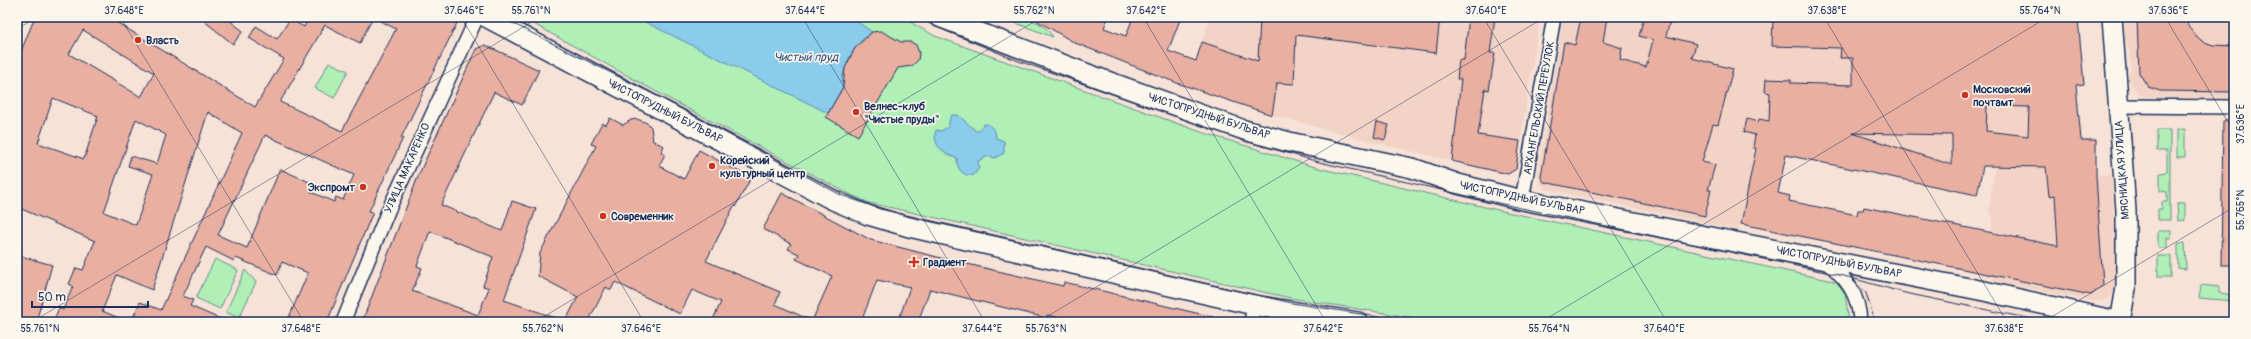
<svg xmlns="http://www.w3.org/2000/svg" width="2251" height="339" font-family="Pangolin,sans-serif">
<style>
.built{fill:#f2d3c6}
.green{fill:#b0efb6;stroke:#668f8a}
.water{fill:#8bcbec;stroke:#5e8db3}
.building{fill:#e9b0a2;stroke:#1b2f5e;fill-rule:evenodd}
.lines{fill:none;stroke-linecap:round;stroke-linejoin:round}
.minor-casing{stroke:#1b2f5e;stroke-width:16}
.secondary-casing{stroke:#1b2f5e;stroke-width:22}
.minor{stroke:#fbf7ec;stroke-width:13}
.secondary{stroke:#fbf7ec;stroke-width:19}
.tram{stroke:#1b2f5e;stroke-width:1}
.ticks{fill:none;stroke:#1b2f5e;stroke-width:1;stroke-opacity:0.45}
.poi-dot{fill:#c8321e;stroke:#fbf7ec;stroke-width:1.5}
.labels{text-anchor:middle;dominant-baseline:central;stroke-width:3;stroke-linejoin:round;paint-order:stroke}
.poi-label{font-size:11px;font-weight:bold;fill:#1b2f5e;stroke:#fbf7ec;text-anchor:start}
.street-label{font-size:11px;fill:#1b2f5e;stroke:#fbf7ec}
.water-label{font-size:12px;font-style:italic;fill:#375682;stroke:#fbf7ec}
.neatline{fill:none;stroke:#1b2f5e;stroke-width:1.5}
.ticks-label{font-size:10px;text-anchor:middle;fill:#1b2f5e}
</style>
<rect width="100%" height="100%" fill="#f6e2d6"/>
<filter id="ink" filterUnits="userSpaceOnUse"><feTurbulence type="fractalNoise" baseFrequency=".025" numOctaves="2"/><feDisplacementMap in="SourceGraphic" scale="8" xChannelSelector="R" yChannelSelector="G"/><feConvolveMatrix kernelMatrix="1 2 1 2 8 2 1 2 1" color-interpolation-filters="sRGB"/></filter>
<g filter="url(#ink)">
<g class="built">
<polygon points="1210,17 1227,22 1228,17 1540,17 1516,169 1508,174 1385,145 1272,115 1181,85 1190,60 1196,61"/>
<polygon points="1563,17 2071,17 2071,19 2078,19 2084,84 2076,85 2081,140 2096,140 2096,175 2112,175 2117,289 2109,298 2101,301 2092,301 1993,281 2002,235 1991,233 1993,218 1989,209 1995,166 1952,165 1753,148 1753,163 1739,230 1546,189 1540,183 1538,174"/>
<polygon points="2124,17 2234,17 2234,98 2150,97 2138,94 2127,77 2131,70 2130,51 2125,42"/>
</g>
<g class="green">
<polygon points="521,17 906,17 910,19 910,22 935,36 1201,132 1318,168 1502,211 1838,282 1845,293 1849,322 1440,322 1290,298 897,209 869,203 845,192 664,96"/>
<path d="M 1000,17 C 1021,17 1041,18 1053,37 Z"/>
<polygon points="329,62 348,71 334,98 315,88"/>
<polygon points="2185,129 2185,157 2177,157 2177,130"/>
<polygon points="2157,130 2170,130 2170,220 2158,220 2158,209 2162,209 2162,202 2167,202 2167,192 2160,191 2160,173 2167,172 2167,151 2157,151"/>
<polygon points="2177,203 2185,203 2185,220 2178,221"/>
<polygon points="2158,231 2171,231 2171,238 2167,238 2167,248 2158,248"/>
<polygon points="2178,243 2185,243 2186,269 2178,268"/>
<rect x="2158" y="256" width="13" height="21"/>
<polygon points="215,259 238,270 220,309 196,298"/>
<polygon points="245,270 256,282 239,318 226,312"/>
<polygon points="2201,285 2219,287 2219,293 2234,295 2234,301 2199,298"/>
</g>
<g class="water">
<polygon points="635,17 851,17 872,32 862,40 850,56 842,78 843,87 828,113"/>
<path d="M 952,115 L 958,115 L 976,131 L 979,131 L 984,124 L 988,124 L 995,131 L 996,138 L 1004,141 L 1004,153 L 995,158 L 989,156 L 978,161 L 979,168 L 974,175 C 963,177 956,169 957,158 C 945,156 931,144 936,130 L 941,131 L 948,127 L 950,118 Z"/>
</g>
<g class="building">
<path d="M 35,17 L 108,17 L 255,107 L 284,59 L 249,38 L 256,26 L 277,39 L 290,19 L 304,27 L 309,17 L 451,17 L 458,21 L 401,138 L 403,138 L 369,211 L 373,212 L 327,322 L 287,322 L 308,273 L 282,262 L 277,275 L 236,258 L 234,261 L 206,247 L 183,296 L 193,300 L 190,306 L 227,322 L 131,322 L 140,302 L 161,310 L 242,133 L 208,112 L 152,290 L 117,275 L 102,311 L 129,322 L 53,322 L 59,308 L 63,310 L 73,286 L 69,284 L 76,268 L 83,270 L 95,241 L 17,207 L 17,200 L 23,184 L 17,181 L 17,69 L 19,62 L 17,61 ZM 373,17 L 396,29 L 342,131 L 280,102 L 325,25 L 360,43 ZM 83,30 L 154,73 L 141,97 L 69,54 ZM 53,98 L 98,116 L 84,159 L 38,143 ZM 136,119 L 166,135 L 157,164 L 131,156 L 128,166 L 153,174 L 136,225 L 104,212 ZM 265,135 L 354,175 L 343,200 L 336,197 L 334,202 L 311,192 L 314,184 L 280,169 L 247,248 L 218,235 Z"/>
<polygon points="199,17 225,17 243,31 233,44"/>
<polygon points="1031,17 1108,17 1104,28 1126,36 1133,17 1181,17 1168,51 1196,61 1202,42 1258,61 1260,17 1440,17 1436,53 1296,35 1294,84 1277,83 1272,115 1177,83 1075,43"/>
<polygon points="1469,17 1495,17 1490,53 1495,53 1489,90 1485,89 1478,135 1520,141 1516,169 1508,174 1452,161 1461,79 1457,79 1459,60 1464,60"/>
<polygon points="1581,17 1607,17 1603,42 1622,48 1620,60 1646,67 1653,40 1639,36 1644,17 1671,17 1666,36 1696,44 1692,58 1733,69 1718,125 1713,124 1702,162 1715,165 1708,190 1711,190 1705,216 1544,182 1541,177 1564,42 1575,45"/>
<path d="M 1773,17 L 2071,17 L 2071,19 L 2078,19 L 2084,84 L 2076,85 L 2081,140 L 2096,140 L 2096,176 L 2103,285 L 2091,295 L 1741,224 L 1756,148 L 1753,148 L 1755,135 L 1744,132 L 1747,119 L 1758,122 L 1759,119 L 1769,121 L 1770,93 L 1765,92 L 1766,79 L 1791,80 L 1791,83 L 1853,85 L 1853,58 L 1840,58 L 1841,48 L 1772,46 ZM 1987,106 L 2029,107 L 2028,136 L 1986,131 ZM 1852,133 L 1952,135 L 1952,165 ZM 1786,155 L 1977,195 L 1983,166 L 2046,167 L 2049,196 L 2055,195 L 2058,246 L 1864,207 L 1863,210 L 1858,210 L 1857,215 L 1789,201 L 1790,196 L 1778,193 Z"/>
<polygon points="2137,17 2186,17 2188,26 2194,34 2202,41 2213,45 2234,46 2234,92 2160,91 2148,87 2139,73"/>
<polygon points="881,31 901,42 911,42 916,45 919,53 918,60 912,66 898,68 858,136 826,117 843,87 845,68 855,48 872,32"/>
<path d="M 485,45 L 539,70 L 522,105 L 494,92 L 441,205 L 502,231 L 512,201 L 536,209 L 504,300 L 562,320 L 562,322 L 362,322 L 419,174 L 476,49 ZM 430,231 L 493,257 L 483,286 L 489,288 L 478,315 L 412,291 L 422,268 L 417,266 Z"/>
<polygon points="610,118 623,125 631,120 637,119 647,123 651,127 653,141 664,146 661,152 665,154 659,166 684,179 699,150 751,178 735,207 734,206 706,261 780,292 775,304 812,321 832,276 796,259 799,254 788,249 791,244 763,229 782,193 871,240 941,258 1063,286 1064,282 1213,317 1213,322 1080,322 1047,315 1046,318 930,289 918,322 898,322 910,287 877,280 861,322 712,322 721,302 692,290 680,314 615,282 611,290 606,287 588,322 565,322 578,297 538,276 540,253 596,146 591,144 602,123 606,125"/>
<polygon points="2223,121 2234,121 2234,265 2221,265"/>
<polygon points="1377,122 1389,125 1385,140 1374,137"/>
<polygon points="17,255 52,265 36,322 17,322"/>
</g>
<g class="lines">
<g class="minor-casing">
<g id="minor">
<polyline points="2118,106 2234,107"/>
<polyline points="1522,200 1554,17"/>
<path d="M 1826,262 C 1847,278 1859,295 1860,322"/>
<polyline points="343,322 388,211 477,17"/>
<polyline points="1251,322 1254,305"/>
</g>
</g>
<g class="secondary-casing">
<g id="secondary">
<polyline points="486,17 833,200 868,215 909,227 1254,305 1358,322"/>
<polyline points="939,17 1096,77 1244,130 1289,142 1412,168 1458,184 1522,200 1984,291 2121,322"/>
<polyline points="2112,17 2126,210 2126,288 2120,322"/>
</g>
</g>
<use href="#minor" class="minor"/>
<use href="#secondary" class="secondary"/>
<g class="tram">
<polyline points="500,17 657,96 841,195 880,209 1292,303 1410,322"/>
<polyline points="917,17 934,26 1016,60 1245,141 1319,162 1507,205 1844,276 1905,293 2046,322"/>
<polyline points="1852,280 1866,293 1875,322"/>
</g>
</g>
</g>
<path class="ticks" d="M 120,17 L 304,322M 461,17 L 644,322M 802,17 L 985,322M 1143,17 L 1326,322M 1483,17 L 1667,322M 1824,17 L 2007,322M 2165,17 L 2234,132M 17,29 L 37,17M 32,322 L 540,17M 535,322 L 1042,17M 1038,322 L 1545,17M 1541,322 L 2048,17M 2043,322 L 2234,207"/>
<g class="poi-dot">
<circle cx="138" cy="40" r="4"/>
<circle cx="1965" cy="95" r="4"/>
<circle cx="856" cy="112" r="4"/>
<circle cx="712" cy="166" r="4"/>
<circle cx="363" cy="187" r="4"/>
<circle cx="603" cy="216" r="4"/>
<path d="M912 256h4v4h4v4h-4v4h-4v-4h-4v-4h4z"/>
</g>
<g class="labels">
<g class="poi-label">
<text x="146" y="40">Власть</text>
<text x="1973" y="89">Московский<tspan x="1973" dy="13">почтамт</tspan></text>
<text x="864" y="106">Велнес-клуб<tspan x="864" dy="13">"Чистые пруды"</tspan></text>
<text x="720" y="160">Корейский<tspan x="720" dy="13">культурный центр</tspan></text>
<text x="355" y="187" text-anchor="end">Экспромт</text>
<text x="611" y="216">Современник</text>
<text x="923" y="262">Градиент</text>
</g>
<g class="street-label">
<text transform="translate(1539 108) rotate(-80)">АРХАНГЕЛЬСКИЙ ПЕРЕУЛОК</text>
<text transform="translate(665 111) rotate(27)">ЧИСТОПРУДНЫЙ БУЛЬВАР</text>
<text transform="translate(1209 116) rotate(18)">ЧИСТОПРУДНЫЙ БУЛЬВАР</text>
<text transform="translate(407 168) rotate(-66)">УЛИЦА МАКАРЕНКО</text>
<text transform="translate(2122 170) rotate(-94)">МЯСНИЦКАЯ УЛИЦА</text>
<text transform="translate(1522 198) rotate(12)">ЧИСТОПРУДНЫЙ БУЛЬВАР</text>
<text transform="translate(1839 262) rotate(11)">ЧИСТОПРУДНЫЙ БУЛЬВАР</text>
</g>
<g class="water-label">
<text x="806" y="57">Чистый пруд</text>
</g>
</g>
<rect width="2251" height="339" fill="none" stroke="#fbf7ec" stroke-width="44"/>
<path d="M32 301v6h116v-6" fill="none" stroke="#1b2f5e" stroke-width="2"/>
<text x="38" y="301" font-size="12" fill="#1b2f5e" stroke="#fbf7ec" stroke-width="3" paint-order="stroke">50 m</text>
<rect x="22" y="22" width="2207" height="295" class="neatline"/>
<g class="ticks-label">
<text x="124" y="14">37.648°E</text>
<text x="464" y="14">37.646°E</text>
<text x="531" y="14">55.761°N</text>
<text x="805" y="14">37.644°E</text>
<text x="1034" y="14">55.762°N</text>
<text x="1146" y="14">37.642°E</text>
<text x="1486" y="14">37.640°E</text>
<text x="1827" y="14">37.638°E</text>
<text x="2040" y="14">55.764°N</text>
<text x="2168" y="14">37.636°E</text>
<text transform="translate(2240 124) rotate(-90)" y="4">37.636°E</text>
<text transform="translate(2240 210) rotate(-90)" y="4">55.765°N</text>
<text x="40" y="332">55.761°N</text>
<text x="301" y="332">37.648°E</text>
<text x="543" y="332">55.762°N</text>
<text x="641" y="332">37.646°E</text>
<text x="982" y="332">37.644°E</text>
<text x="1046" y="332">55.763°N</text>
<text x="1323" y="332">37.642°E</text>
<text x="1549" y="332">55.764°N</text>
<text x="1664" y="332">37.640°E</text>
<text x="2004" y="332">37.638°E</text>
</g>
</svg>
